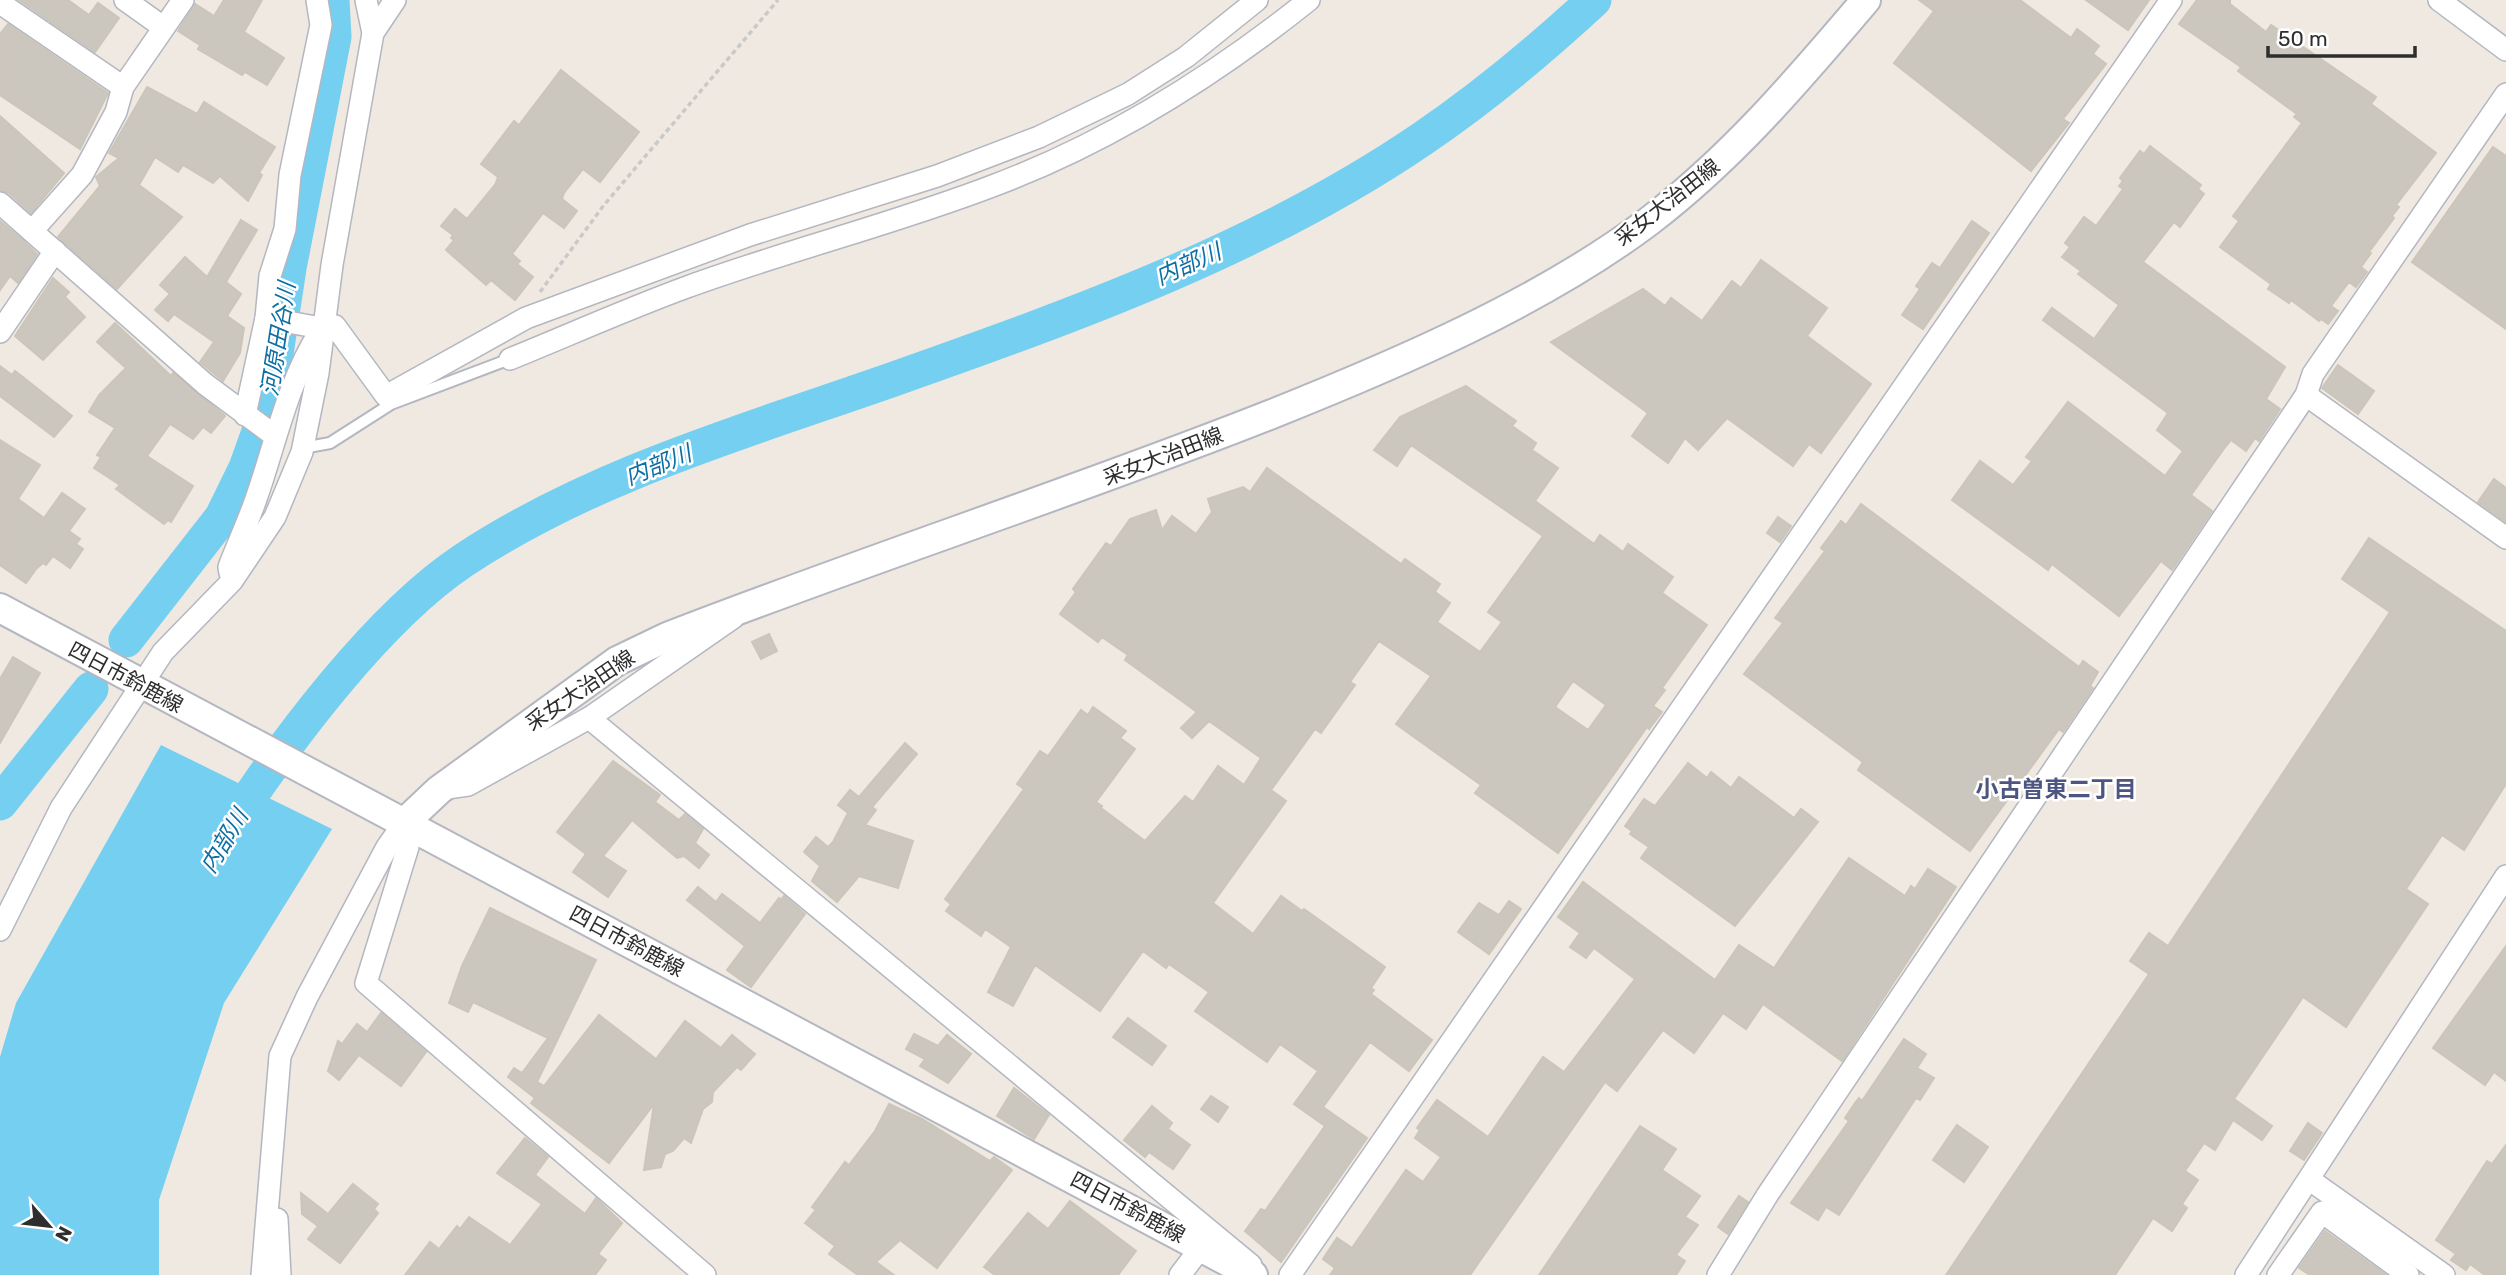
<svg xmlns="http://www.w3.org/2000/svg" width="2506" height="1275" font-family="Rubik,'Noto Sans JP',sans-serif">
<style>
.water{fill:#75cff0}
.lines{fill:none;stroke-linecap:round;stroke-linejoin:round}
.river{stroke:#75cff0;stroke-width:35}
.building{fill:#cbc7bf;stroke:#cbc5ba;stroke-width:2;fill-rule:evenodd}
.service-casing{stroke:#b4b7c1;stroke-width:14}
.minor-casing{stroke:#b4b7c1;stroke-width:24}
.secondary-casing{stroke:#b4b7c1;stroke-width:32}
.path{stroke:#c9c9c9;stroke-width:3.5;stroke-dasharray:5 3.5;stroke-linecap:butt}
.service{stroke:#fff;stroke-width:10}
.minor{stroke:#fff;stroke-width:21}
.secondary{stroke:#fff;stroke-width:28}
.labels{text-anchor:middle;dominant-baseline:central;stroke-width:5;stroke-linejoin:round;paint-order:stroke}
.street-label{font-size:21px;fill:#2e2e2e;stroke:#fff}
.water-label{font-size:23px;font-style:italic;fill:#0d6fa3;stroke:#fff}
.neighbourhood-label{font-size:23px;font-weight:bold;fill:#4d5680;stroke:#fff}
</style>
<rect width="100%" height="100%" fill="#efe9e1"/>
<polygon class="water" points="161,745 332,829 224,1003 159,1200 159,1275 0,1275 0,1057 16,1003"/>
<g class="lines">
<g class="river">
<polyline points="126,640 222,517 246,468 268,406 289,268 334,37 332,0"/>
<polyline points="0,803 91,689"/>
<path d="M 228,830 C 284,743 378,617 464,560 C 594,474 749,430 894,379 C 1075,315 1262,248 1422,139 C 1484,97 1540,50 1594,0"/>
</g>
</g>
<g class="building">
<polygon points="19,0 68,0 89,15 98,3 119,18 95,52"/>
<polygon points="224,0 262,0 244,32 284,58 267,85 245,72 242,75 198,49 200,45 178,31 195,4 214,16"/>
<polygon points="1919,0 2020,0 2071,38 2077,29 2099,46 2093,54 2106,64 2063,119 2069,123 2031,171 1894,63 1934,11"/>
<polygon points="2086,0 2149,0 2128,30"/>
<polygon points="2197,0 2230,0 2230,4 2266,32 2271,25 2376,97 2371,104 2436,153 2396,205 2399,207 2392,216 2394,218 2369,252 2371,253 2361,267 2367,272 2356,287 2349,282 2331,306 2338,311 2328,324 2321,319 2319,321 2291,300 2289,303 2268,289 2271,284 2220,247 2239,221 2233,216 2302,123 2294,117 2297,114 2238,71 2241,67 2179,24"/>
<polygon points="8,24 108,93 80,149 0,95 0,34"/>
<polygon points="561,70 639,132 600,182 583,169 564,193 562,199 577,211 564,228 543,213 512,254 520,261 517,264 533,277 515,300 491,280 486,285 446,250 454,240 451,238 453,235 441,226 455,209 467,219 495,185 498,177 481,164 514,121 519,125"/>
<polygon points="147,87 197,114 204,102 275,147 259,173 262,175 248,201 220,176 213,183 183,165 178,172 155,157 139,185 182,217 117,289 58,237 100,186 96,177 119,158 109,153"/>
<polygon points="0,116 64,173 31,213 9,193 0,190"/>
<polygon points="2150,146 2201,185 2198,189 2204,194 2180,227 2174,222 2143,262 2285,367 2266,399 2280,409 2259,441 2255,438 2246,451 2231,440 2223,450 2191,495 2212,511 2172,570 2161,561 2119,616 2052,564 2048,570 1952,500 1980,461 2013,485 2032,461 2026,457 2068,402 2165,476 2183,451 2157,430 2168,413 2043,320 2052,308 2094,339 2119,305 2078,274 2081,271 2062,257 2070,247 2065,243 2084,217 2096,226 2123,189 2119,186 2123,181 2120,178 2140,151 2144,154"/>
<polygon points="2493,147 2506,156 2506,329 2412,262"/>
<polygon points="241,220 257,230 226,282 241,294 227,316 244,328 240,353 223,381 200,362 214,342 174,314 168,321 155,310 170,294 160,285 185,257 207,277"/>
<polygon points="0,221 19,237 17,241 20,238 37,254 18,283 10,276 0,290"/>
<polygon points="1972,221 1989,233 1923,329 1902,315 1920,289 1916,286 1932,263 1940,268"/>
<polygon points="1761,260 1827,308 1807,336 1871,384 1821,453 1809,444 1793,466 1727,418 1698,450 1685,438 1668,463 1632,436 1648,413 1551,342 1643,289 1665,306 1671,298 1702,321 1732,281 1741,288"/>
<polygon points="53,278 69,292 65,297 85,317 43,360 15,336"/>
<polygon points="115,323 171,376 173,373 225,416 211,433 203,427 193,439 170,424 147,456 193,486 171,522 168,520 164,524 116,489 120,485 94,468 101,457 97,455 115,428 89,412 99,395 126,368 97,342"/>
<polygon points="2338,365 2374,391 2358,414 2322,388"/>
<polygon points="0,366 12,375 15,371 72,416 54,437 0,396"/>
<path d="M 1466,386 L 1516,421 L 1512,426 L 1536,443 L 1532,450 L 1558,468 L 1535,501 L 1594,544 L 1600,535 L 1623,552 L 1628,544 L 1673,577 L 1662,593 L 1707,625 L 1662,688 L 1665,690 L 1653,706 L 1662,712 L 1649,729 L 1647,727 L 1558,853 L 1475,793 L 1481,785 L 1396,724 L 1431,676 L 1379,641 L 1350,682 L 1355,685 L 1321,733 L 1315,729 L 1271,790 L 1286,801 L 1213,903 L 1253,934 L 1281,896 L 1302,911 L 1304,909 L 1385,967 L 1371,988 L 1374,990 L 1371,994 L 1432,1040 L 1409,1071 L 1370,1042 L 1323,1107 L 1367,1138 L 1281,1262 L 1245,1231 L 1261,1209 L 1265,1211 L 1325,1126 L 1294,1104 L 1318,1071 L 1280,1044 L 1267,1062 L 1195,1011 L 1209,992 L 1169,964 L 1166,968 L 1143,951 L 1100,1011 L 1035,965 L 1013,1006 L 988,992 L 1011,947 L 985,929 L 981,936 L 946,911 L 951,904 L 945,899 L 1024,789 L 1017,784 L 1040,751 L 1048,756 L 1081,710 L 1088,715 L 1093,707 L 1126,731 L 1120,738 L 1135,749 L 1096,802 L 1102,806 L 1101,808 L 1145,841 L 1185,796 L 1193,802 L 1218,766 L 1244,785 L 1261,758 L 1209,721 L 1192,738 L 1181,728 L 1197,712 L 1125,660 L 1128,655 L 1102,637 L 1098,642 L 1060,614 L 1076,592 L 1073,589 L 1106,543 L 1111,546 L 1130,519 L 1156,510 L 1162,530 L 1172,516 L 1196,534 L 1212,512 L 1208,499 L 1243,487 L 1250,492 L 1267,468 L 1401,564 L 1405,559 L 1440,584 L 1435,592 L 1450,603 L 1437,622 L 1480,652 L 1502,622 L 1488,612 L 1543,536 L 1411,445 L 1397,466 L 1374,450 L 1400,417 ZM 1573,681 L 1606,705 L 1588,730 L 1555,707 Z"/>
<polygon points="0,440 40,465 18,499 44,518 62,493 85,509 69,531 80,539 76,544 83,549 70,568 53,556 46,565 43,563 36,569 26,583 0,565"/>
<polygon points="2494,479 2506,488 2506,522 2478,502"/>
<polygon points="1861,504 2079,667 2083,661 2098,672 2090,686 2093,688 2063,732 2059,729 1970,851 1858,770 1863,762 1744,674 1783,623 1775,618 1825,551 1821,548 1841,521 1846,525"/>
<polygon points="1778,517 1791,526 1780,542 1767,533"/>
<polygon points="2369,538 2506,631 2506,784 2464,850 2442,835 2406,889 2428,904 2346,1027 2303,997 2234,1099 2272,1126 2262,1140 2233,1120 2215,1150 2204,1143 2185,1171 2198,1180 2182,1204 2187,1208 2172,1231 2153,1218 2115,1275 1946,1275 2149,974 2130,961 2149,933 2168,946 2390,612 2342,579"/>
<polygon points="769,634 777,651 761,659 752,642"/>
<polygon points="13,657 40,673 0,743 0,679"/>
<polygon points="905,743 917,754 872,807 876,810 865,825 913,841 898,888 859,876 837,902 812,881 820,866 804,852 816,837 828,847 833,842 848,813 838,805 850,790 859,797"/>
<polygon points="613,761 660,795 655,802 679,820 685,814 703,829 695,843 709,855 699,868 684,856 677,858 632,820 603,856 626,871 608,897 573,872 586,854 557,832"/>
<polygon points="1688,763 1707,778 1711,772 1731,788 1739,777 1794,818 1801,809 1818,822 1735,926 1641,858 1649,847 1630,834 1632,831 1625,826 1644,799 1655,806"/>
<polygon points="1849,858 1905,896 1911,886 1915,889 1928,869 1956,887 1842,1061 1763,1004 1746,1029 1723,1013 1694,1053 1663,1030 1617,1091 1605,1082 1470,1275 1330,1275 1335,1268 1323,1259 1337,1238 1352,1248 1406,1170 1423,1182 1441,1157 1415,1138 1420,1130 1417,1128 1437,1100 1488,1137 1543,1057 1564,1072 1635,979 1594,948 1586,958 1570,947 1580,933 1558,917 1583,882 1715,980 1739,945 1774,968"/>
<polygon points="698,887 716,902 722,894 760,923 779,898 781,900 784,896 805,914 751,987 727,970 745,946 687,900"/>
<polygon points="1509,901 1521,909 1489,954 1458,932 1479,903 1499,915"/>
<polygon points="490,908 596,960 537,1082 544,1086 599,1015 656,1059 685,1021 721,1048 732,1035 755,1054 741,1070 737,1067 713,1092 712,1102 703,1109 691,1143 684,1138 673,1151 665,1154 661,1167 644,1170 654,1104 609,1163 531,1103 535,1098 508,1077 514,1068 522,1073 548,1038 473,1002 468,1012 449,1003 462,966"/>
<polygon points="2506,946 2506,1081 2494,1072 2485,1085 2433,1048"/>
<polygon points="381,1013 426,1052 401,1086 359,1055 339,1080 328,1071 338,1041 342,1044 357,1024 367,1032"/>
<polygon points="1128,1018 1166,1046 1152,1065 1113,1037"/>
<polygon points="914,1034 938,1046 947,1035 971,1054 948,1083 920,1066 925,1059 906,1049"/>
<polygon points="1904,1039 1926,1054 1917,1068 1934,1078 1920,1100 1916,1098 1839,1215 1826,1207 1818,1220 1791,1203 1849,1121 1845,1118 1855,1103 1859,1098 1862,1101"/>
<polygon points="1014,1088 1049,1115 1034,1139 997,1116"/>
<polygon points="1211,1096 1228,1107 1218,1122 1201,1109"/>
<polygon points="889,1104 922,1119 990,1161 994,1157 1012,1170 937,1268 900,1240 876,1262 894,1275 858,1275 829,1254 835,1246 805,1223 816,1210 812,1207 845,1162 849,1165 875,1131"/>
<polygon points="1152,1106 1172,1123 1168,1129 1190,1145 1173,1169 1149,1152 1145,1157 1124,1140"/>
<polygon points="2308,1123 2322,1133 2304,1160 2290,1151"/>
<polygon points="1957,1125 1988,1147 1964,1182 1933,1160"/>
<polygon points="1640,1126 1676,1149 1662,1170 1700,1196 1685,1217 1698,1225 1676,1255 1685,1261 1676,1275 1539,1275"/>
<polygon points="525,1138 548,1157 535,1175 585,1214 596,1198 622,1223 598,1254 606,1260 595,1275 405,1275 430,1242 439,1249 457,1226 460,1229 469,1217 510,1245 542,1204 497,1173"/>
<polygon points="2506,1145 2506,1275 2485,1275 2470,1264 2466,1270 2451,1260 2456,1254 2436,1240 2487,1161 2492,1164"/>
<polygon points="353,1184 378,1204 374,1209 378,1213 340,1263 308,1239 318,1226 302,1214 301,1193 328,1214"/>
<polygon points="1739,1196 1748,1202 1728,1234 1718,1227"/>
<polygon points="1070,1201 1136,1251 1118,1275 995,1275 984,1267 1028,1213 1048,1229"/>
<polygon points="2325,1231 2386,1275 2310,1275 2299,1268"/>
</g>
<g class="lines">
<g class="service-casing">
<polyline id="service" points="303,448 330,443 391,404 510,359"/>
</g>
<g class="minor-casing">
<g id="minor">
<polyline points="125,0 163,27"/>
<polyline points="317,0 321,25 290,175 285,229 270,276 266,318 321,328 335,326 386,396 526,318 750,235 937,176 1039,137 1128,94 1186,57 1257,0"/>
<polyline points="366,0 373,33"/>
<polyline points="2439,0 2506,50"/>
<polyline points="0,3 123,87"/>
<polyline points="0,203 205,384 275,436"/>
<polyline points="32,231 82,175 116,112 123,87 183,0"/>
<polyline points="0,332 55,251"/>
<path d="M 510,359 C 569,335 627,309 687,287 C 788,250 894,224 995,185 C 1109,142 1214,76 1309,0"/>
<polyline points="2306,395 2506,538"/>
<polyline points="245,415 266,318"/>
<path d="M 230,573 L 229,567 C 238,543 249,520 257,496 C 276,441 288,382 319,333"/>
<polyline points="589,718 1251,1265"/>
<polyline points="447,788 468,785 589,718 733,618"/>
<polyline points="404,823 408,847 366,983 705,1275"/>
<polyline points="0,930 61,808 163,652 232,581 275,517 302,452 318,373 332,265 373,33 395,0"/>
<polyline points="2310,1180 2444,1275"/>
<polyline points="277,1219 280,1275"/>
<polyline points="262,1275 280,1056 307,997 387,847 404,823"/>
<polyline points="1180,1275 1202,1246"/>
<polyline points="1290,1275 2171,0"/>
<polyline points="1718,1275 1768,1194 2306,395 2313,374 2506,94"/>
<polyline points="2246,1275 2506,876"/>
<polyline points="2278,1275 2322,1212 2408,1275"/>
</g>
</g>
<g class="secondary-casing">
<g id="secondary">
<polyline points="0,608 1253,1275"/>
<path d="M 404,823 L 439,790 L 617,661 L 667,637 C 868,559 1072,493 1272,414 C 1397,364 1540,303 1648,222 C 1732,158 1798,80 1866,0"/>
</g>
</g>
<polyline class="path" points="540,292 604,205 778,0"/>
<use href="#service" class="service"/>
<use href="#minor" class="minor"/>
<use href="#secondary" class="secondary"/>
</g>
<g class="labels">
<g class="street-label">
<text transform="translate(1667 202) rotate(-38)">采女大治田線</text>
<text transform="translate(1163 456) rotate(-21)">采女大治田線</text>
<text transform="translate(126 677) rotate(28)">四日市鈴鹿線</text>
<text transform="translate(580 690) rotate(-34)">采女大治田線</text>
<text transform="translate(627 941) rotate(28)">四日市鈴鹿線</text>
<text transform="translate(1128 1207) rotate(28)">四日市鈴鹿線</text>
</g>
<g class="water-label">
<text transform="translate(1188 264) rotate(-24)">内部川</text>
<text transform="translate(278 339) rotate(-81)">河原田谷川</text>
<text transform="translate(658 465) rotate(-22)">内部川</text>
<text transform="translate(224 841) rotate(-59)">内部川</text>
</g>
<g class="neighbourhood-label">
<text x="2056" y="789">小古曽東二丁目</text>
</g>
</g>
<g transform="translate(49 1226) rotate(118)" stroke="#ffffff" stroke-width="5" paint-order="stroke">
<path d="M0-5L12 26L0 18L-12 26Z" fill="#2e2e2e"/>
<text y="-10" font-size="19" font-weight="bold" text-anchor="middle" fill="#2e2e2e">N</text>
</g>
<path d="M2268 46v10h147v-10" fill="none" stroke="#2e2e2e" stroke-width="3.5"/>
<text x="2278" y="46" font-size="21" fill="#2e2e2e" stroke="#ffffff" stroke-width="5" paint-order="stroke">50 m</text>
</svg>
